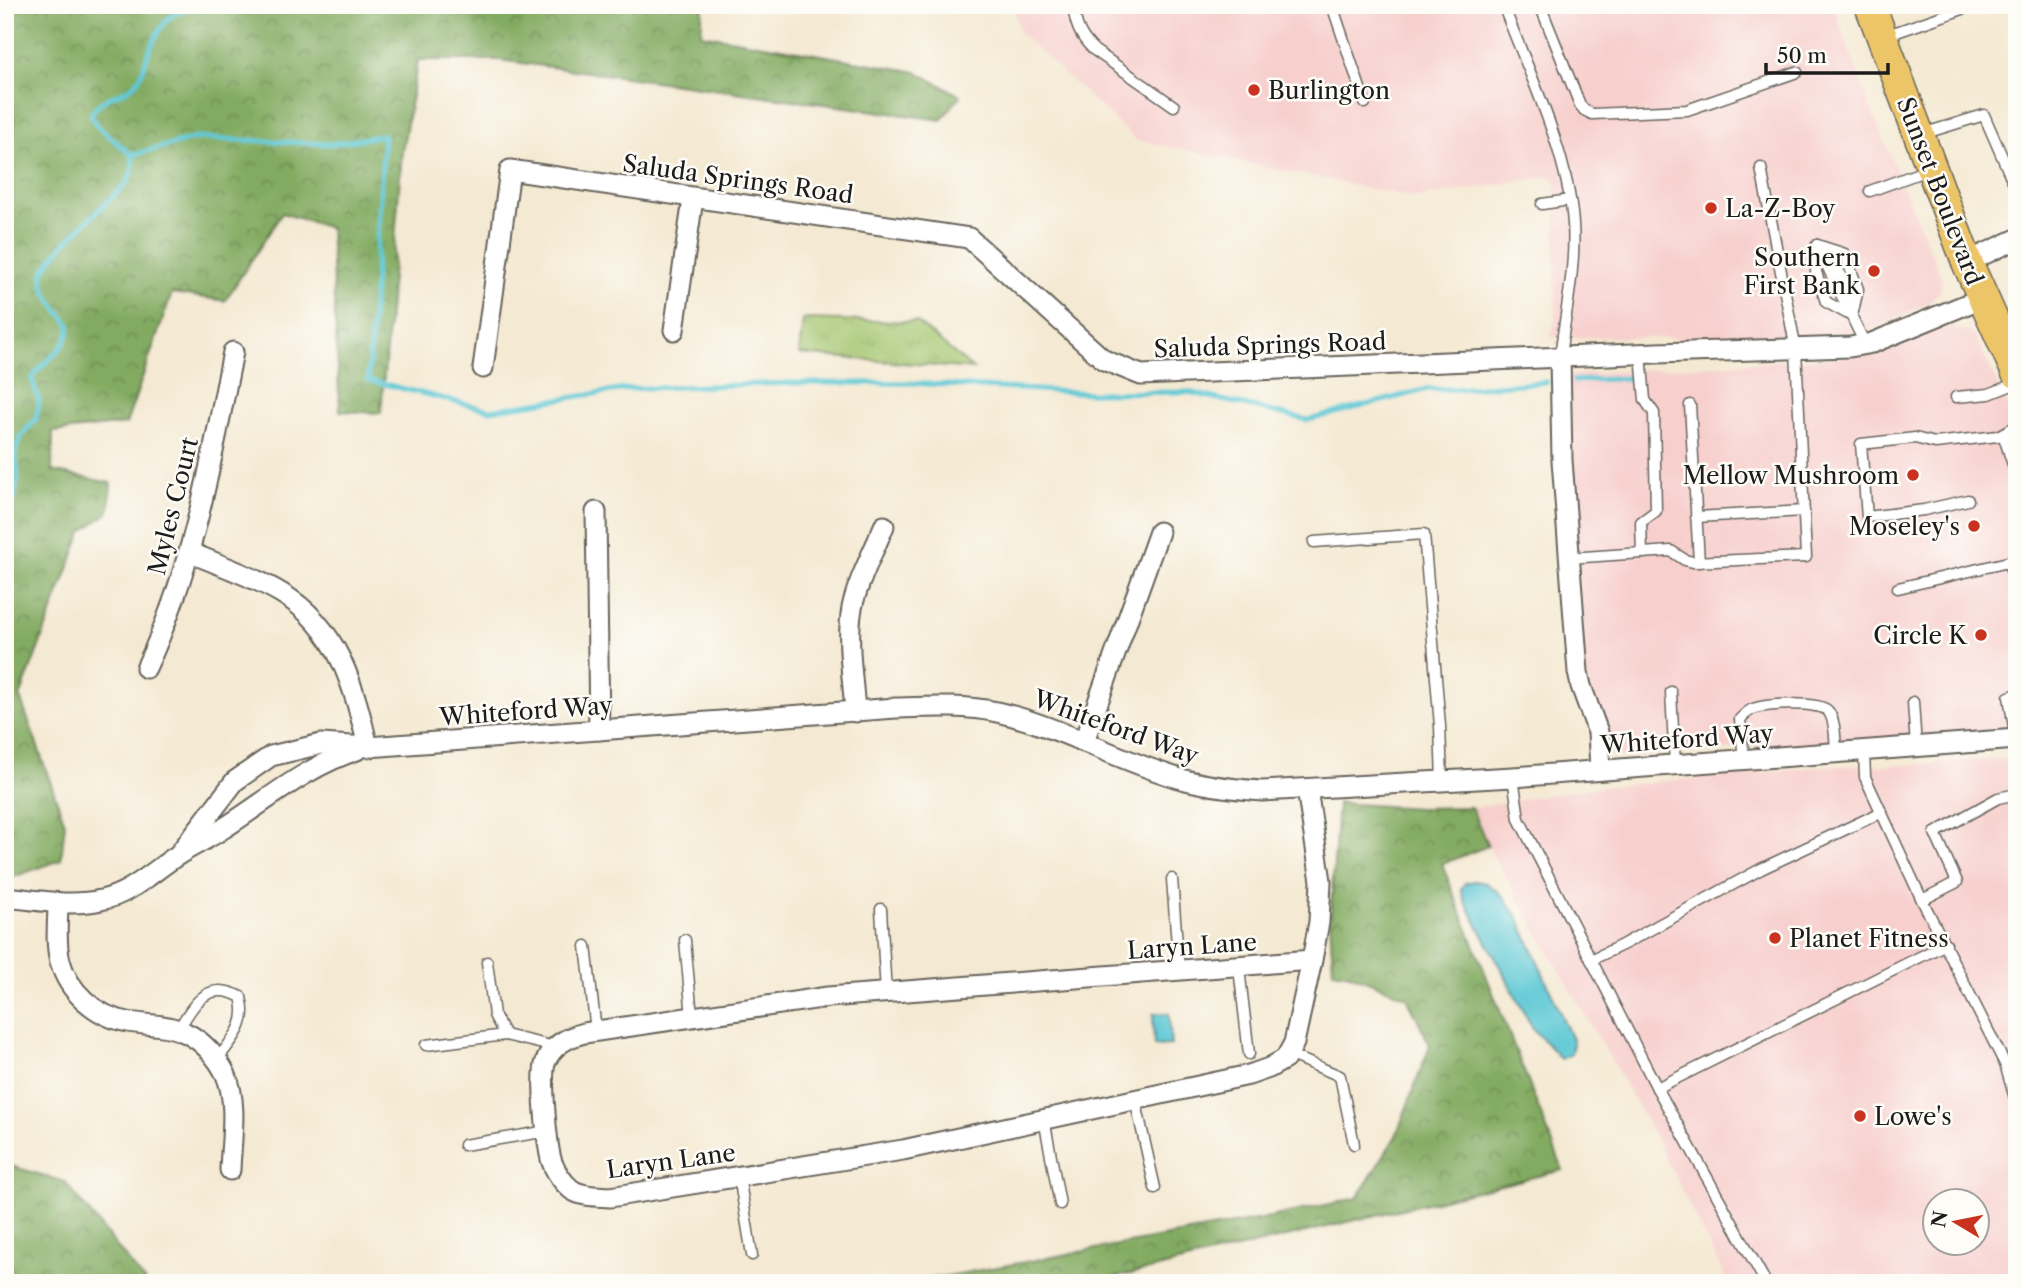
<svg xmlns="http://www.w3.org/2000/svg" width="2022" height="1288" font-family="'Libre Caslon Text',serif">
<style>
.built{fill:#f7d0ce;fill-rule:evenodd}
.grass{fill:url(#grass-tufts);stroke:#607045;stroke-width:2}
.forest{fill:url(#forest-crowns);stroke:#4f633e;stroke-width:2}
.water{fill:#5bc7d4;stroke:#3c7278;stroke-width:2}
.lines{fill:none;stroke-linecap:round;stroke-linejoin:round}
.stream{stroke:#5bc7d4;stroke-width:5}
.service-casing{stroke:#68645c;stroke-width:13}
.minor-casing{stroke:#68645c;stroke-width:23}
.primary-casing{stroke:#68645c;stroke-width:33}
.service{stroke:#fff;stroke-width:10}
.minor{stroke:#fff;stroke-width:19}
.primary{stroke:#edc569;stroke-width:30}
.poi-dot{fill:#c8321e;stroke:#fdfcf7;stroke-width:2.5}
.labels{text-anchor:middle;dominant-baseline:central;stroke-width:5;stroke-linejoin:round;paint-order:stroke}
.poi-label{font-size:24px;fill:#1c1c1c;stroke:#fdfcf7;text-anchor:start}
.street-label{font-size:24px;fill:#1c1c1c;stroke:#fdfcf7}
</style>
<defs>
<pattern id="grass-tufts" width="24" height="20" patternUnits="userSpaceOnUse" patternTransform="scale(1.75)"><rect width="24" height="20" fill="#a3c56e"/><path d="M3 7l-1-3M5 7V3M7 7l1-3M15 17l-1-3M17 17v-4M19 17l1-3" fill="none" stroke="#8ca95f"/></pattern>
<pattern id="forest-crowns" width="20" height="18" patternUnits="userSpaceOnUse" patternTransform="scale(1.75)"><rect width="20" height="18" fill="#82aa61"/><path d="M2 6a3 3 0 1 1 6 0M12 15a3 3 0 1 1 6 0" fill="none" stroke="#6a8a4f"/></pattern>
</defs>
<rect width="100%" height="100%" fill="#fdfcf7"/>
<filter id="ink" filterUnits="userSpaceOnUse"><feTurbulence type="fractalNoise" baseFrequency=".0143" numOctaves="2"/><feDisplacementMap in="SourceGraphic" scale="14" xChannelSelector="R" yChannelSelector="G"/><feConvolveMatrix kernelMatrix="1 2 1 2 8 2 1 2 1" color-interpolation-filters="sRGB"/></filter>
<filter id="wash" filterUnits="userSpaceOnUse"><feTurbulence type="fractalNoise" baseFrequency=".00686" numOctaves="4" result="noise"/><feDisplacementMap in="SourceGraphic" scale="28" xChannelSelector="R" yChannelSelector="G"/><feGaussianBlur stdDeviation="1.57" result="paint"/><feColorMatrix in="noise" values="0 0 0 0 0 0 0 0 0 0 0 0 0 0 0 0 0 1.4 0 .05"/><feComposite in="paint" operator="in"/></filter>
<g filter="url(#wash)">
<rect width="100%" height="100%" fill="#f4e9d2"/>
<g class="built">
<polygon points="1012,5 1833,5 1870,107 1942,279 1938,293 1927,304 1869,330 1804,339 1550,337 1555,319 1556,186 1552,176 1415,198 1136,140 1020,33"/>
<polygon points="1953,327 1966,331 1976,338 2017,426 2017,725 1978,732 1619,757 1612,745 1585,673 1569,375 1882,354 1935,329"/>
<path d="M 2017,758 L 2017,1283 L 1728,1283 L 1651,1129 L 1488,846 L 1472,808 L 1583,789 L 1827,766 L 1904,765 ZM 1934,1200 L 1976,1200 L 1976,1242 L 1934,1242 Z"/>
</g>
<polygon class="grass" points="803,319 917,322 973,369 799,354"/>
<g class="forest">
<polygon points="5,5 703,5 701,34 917,72 961,96 941,120 499,60 418,60 402,152 381,413 340,411 330,228 282,213 225,301 172,293 126,424 53,432 52,471 111,483 109,512 82,532 20,697 65,823 61,860 8,879 5,878 5,319 14,118 5,105"/>
<polygon points="1338,803 1420,808 1471,807 1488,846 1442,864 1563,1170 1145,1271 1088,1283 909,1283 1266,1218 1357,1198 1396,1136 1430,1045 1407,997 1350,974 1333,971 1330,921"/>
<polygon points="5,1164 65,1182 146,1283 5,1283"/>
</g>
<g class="water">
<polygon points="1475,881 1486,883 1501,894 1518,917 1573,1042 1571,1054 1561,1059 1533,1029 1464,899 1461,889 1465,883"/>
<polygon points="1169,1013 1171,1045 1154,1046 1153,1014"/>
</g>
<g class="lines">
<g class="stream">
<polyline points="132,155 196,138 332,144 384,135 368,380 490,410 626,389 791,383 910,383 1091,393 1188,392 1308,420 1428,389 1457,389 1547,382"/>
<polyline points="1574,381 1631,378"/>
<path d="M 5,513 L 14,498 L 18,476 L 15,451 L 22,435 L 36,419 L 39,401 L 32,379 C 44,357 65,355 70,326 C 61,312 40,293 43,275 C 45,257 112,198 127,183 L 133,168 L 132,155 L 96,125 L 91,115 C 101,93 125,98 138,80 C 143,73 145,62 148,54 C 166,11 173,10 218,5"/>
</g>
</g>
</g>
<g filter="url(#ink)">
<g class="lines">
<g class="service-casing">
<g id="service">
<path d="M 1073,5 C 1075,24 1080,37 1094,50 L 1174,106"/>
<polyline points="1332,5 1365,103"/>
<path d="M 1503,5 C 1529,73 1568,152 1573,224 C 1576,268 1565,314 1560,357"/>
<polyline points="1540,5 1580,105 1584,110 1592,114 1687,110 1797,72"/>
<polyline points="1885,36 1974,5"/>
<polyline points="1922,134 1984,115 2017,191"/>
<polyline points="1870,191 1930,169"/>
<polyline points="1542,204 1570,200"/>
<polyline points="1817,245 1865,344"/>
<polyline points="1817,245 1845,254 1858,289 1852,316"/>
<polyline points="1817,245 1816,272 1826,302 1852,316"/>
<path d="M 1827,256 C 1841,272 1849,286 1851,307"/>
<polyline points="1641,354 1645,400 1654,413 1656,511 1641,522 1642,553"/>
<polyline points="1956,397 1989,394 2017,383"/>
<polyline points="1690,405 1699,562"/>
<polyline points="2003,434 2017,477"/>
<polyline points="1968,500 1924,510 1867,517 1861,444 1915,438 1935,443 1998,436 2017,426"/>
<polyline points="1696,517 1804,511"/>
<polyline points="1314,542 1424,534 1440,726 1442,781"/>
<polyline points="1569,558 1671,551 1685,560 1693,562 1806,557 1796,350 1761,168"/>
<polyline points="2017,559 2008,562 2017,586"/>
<polyline points="1898,588 2008,562"/>
<polyline points="1671,692 1675,764"/>
<polyline points="1913,702 1916,747"/>
<polyline points="2016,739 2009,697 2017,694"/>
<polyline points="1864,751 1865,777 1922,900 2005,1064 2017,1105"/>
<path d="M 1744,760 L 1740,719 C 1744,715 1748,711 1753,709 C 1765,704 1819,701 1828,711 C 1836,720 1835,741 1836,753"/>
<polyline points="1513,777 1519,819 1657,1088 1766,1283"/>
<polyline points="1172,879 1179,971"/>
<polyline points="1922,900 1957,882 1935,833 1998,798 2017,794"/>
<polyline points="881,909 886,993"/>
<polyline points="685,940 692,1017"/>
<polyline points="586,946 596,1031"/>
<polyline points="1591,960 1624,944 1761,869 1882,812"/>
<polyline points="487,962 494,1015 505,1035"/>
<polyline points="1239,968 1249,1054"/>
<path d="M 178,1030 C 194,1004 207,979 241,997 C 249,1025 233,1038 217,1060"/>
<polyline points="426,1045 505,1035 555,1047"/>
<polyline points="1288,1054 1340,1076 1354,1144"/>
<polyline points="1657,1088 1946,944"/>
<polyline points="1135,1099 1155,1188"/>
<polyline points="1044,1119 1060,1204"/>
<polyline points="464,1145 548,1131"/>
<polyline points="739,1176 752,1255"/>
</g>
</g>
<g class="minor-casing">
<g id="minor">
<polyline points="1967,262 2017,239"/>
<polyline points="674,330 693,199"/>
<polyline points="1560,357 1562,460 1578,672 1581,686 1598,732 1600,770"/>
<polyline points="483,368 510,170 969,238 1104,360 1141,375 1656,353 1850,347 1872,343 1982,298"/>
<polyline points="596,512 599,730"/>
<path d="M 189,552 C 219,565 253,576 281,593 C 339,627 354,687 368,747"/>
<path d="M 146,668 C 193,569 212,458 233,352"/>
<path d="M 855,712 C 853,678 846,641 852,608 C 858,580 873,553 884,526"/>
<polyline points="1084,741 1159,532"/>
<path d="M 1307,789 L 1321,881 L 1319,922 L 1312,960 L 1294,1043 L 1288,1054 L 1285,1059 L 1269,1068 L 1249,1075 L 903,1150 L 610,1197 C 598,1196 583,1197 572,1190 C 563,1183 554,1170 551,1159 C 547,1143 540,1074 546,1061 C 553,1044 568,1037 584,1033 L 828,997 L 1312,960"/>
<path d="M 179,854 L 235,781 L 271,756 L 321,744 L 368,747 L 896,708 C 929,707 964,705 997,712 C 1060,726 1116,760 1178,778 C 1205,786 1234,789 1262,791 L 1513,777 L 2017,739"/>
<path d="M 5,897 C 37,900 69,907 101,900 C 131,894 153,871 178,855 C 193,845 210,838 224,828 C 268,800 307,766 357,750"/>
<path d="M 58,903 C 58,922 55,942 60,961 C 68,992 97,1017 128,1022 C 147,1025 168,1024 186,1033 C 203,1041 218,1058 226,1075 C 238,1103 231,1141 230,1170"/>
</g>
</g>
<g class="primary-casing">
<polyline id="primary" points="1870,5 1967,262 2017,373"/>
</g>
<use href="#service" class="service"/>
<use href="#minor" class="minor"/>
<use href="#primary" class="primary"/>
</g>
</g>
<g class="poi-dot">
<circle cx="1254" cy="90" r="7"/>
<circle cx="1711" cy="208" r="7"/>
<circle cx="1874" cy="271" r="7"/>
<circle cx="1913" cy="475" r="7"/>
<circle cx="1974" cy="526" r="7"/>
<circle cx="1981" cy="635" r="7"/>
<circle cx="1775" cy="938" r="7"/>
<circle cx="1860" cy="1116" r="7"/>
</g>
<g class="labels">
<g class="poi-label">
<text x="1268" y="90">Burlington</text>
<text x="1725" y="208">La-Z-Boy</text>
<text x="1860" y="257" text-anchor="end">Southern<tspan x="1860" dy="28">First Bank</tspan></text>
<text x="1899" y="475" text-anchor="end">Mellow Mushroom</text>
<text x="1960" y="526" text-anchor="end">Moseley's</text>
<text x="1967" y="635" text-anchor="end">Circle K</text>
<text x="1789" y="938">Planet Fitness</text>
<text x="1874" y="1116">Lowe's</text>
</g>
<g class="street-label">
<text transform="translate(738 179) rotate(8)">Saluda Springs Road</text>
<text transform="translate(1940 191) rotate(69)">Sunset Boulevard</text>
<text transform="translate(1270 345) rotate(-2)">Saluda Springs Road</text>
<text transform="translate(173 506) rotate(-76)">Myles Court</text>
<text transform="translate(526 711) rotate(-4)">Whiteford Way</text>
<text transform="translate(1116 727) rotate(20)">Whiteford Way</text>
<text transform="translate(1687 739) rotate(-4)">Whiteford Way</text>
<text transform="translate(1192 946) rotate(-4)">Laryn Lane</text>
<text transform="translate(671 1161) rotate(-8)">Laryn Lane</text>
</g>
</g>
<rect width="2022" height="1288" fill="none" stroke="#fdfcf7" stroke-width="28"/>
<g transform="translate(1956 1222) rotate(280)"><circle r="33" fill="#fdfcf7" stroke="#a3a29f" stroke-width="2"/>
<path d="M0-5L12 26L0 18L-12 26Z" fill="#c8321e"/>
<text y="-10" font-size="19" font-weight="bold" text-anchor="middle" fill="#1c1c1c">N</text>
</g>
<path d="M1766 63v10h122v-10" fill="none" stroke="#1c1c1c" stroke-width="3.5"/>
<text x="1777" y="63" font-size="21" fill="#1c1c1c" stroke="#fdfcf7" stroke-width="5" paint-order="stroke">50 m</text>
</svg>
